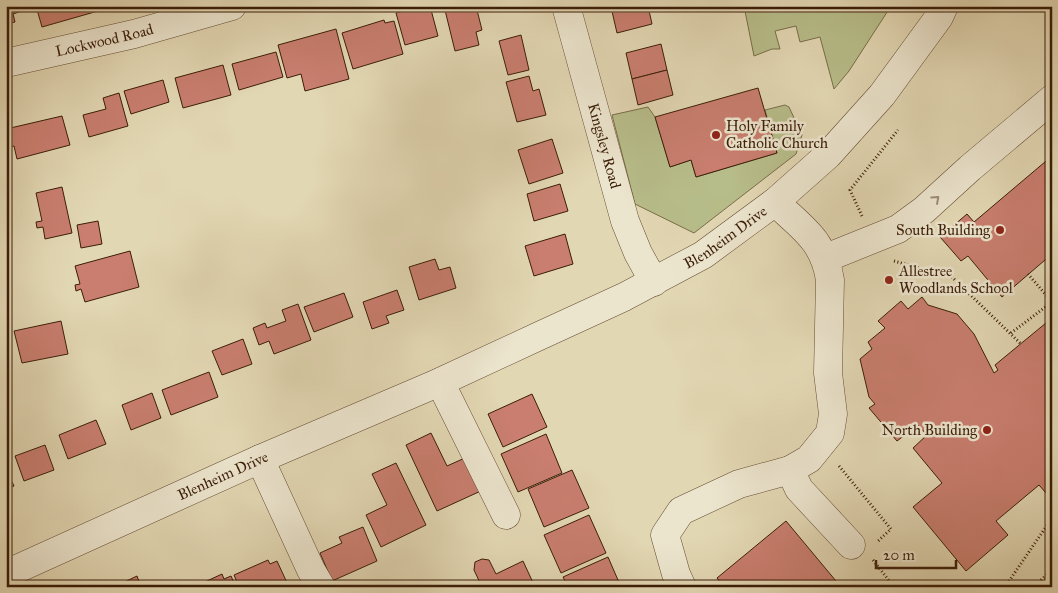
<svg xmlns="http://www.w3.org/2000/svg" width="1058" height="593" font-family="'IM FELL Great Primer',serif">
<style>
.green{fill:#b7bd8a;stroke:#796d49}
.building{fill:#c97e6f;stroke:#3b1d08}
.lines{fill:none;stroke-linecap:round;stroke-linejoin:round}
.minor-casing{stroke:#654c33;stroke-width:29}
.path{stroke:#3b1d08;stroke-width:3;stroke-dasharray:1 2.5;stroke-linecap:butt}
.minor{stroke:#ece5ce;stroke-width:28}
.oneway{stroke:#9c8b75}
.poi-dot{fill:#8f2418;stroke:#ece5ce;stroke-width:2}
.labels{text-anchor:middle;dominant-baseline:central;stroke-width:5;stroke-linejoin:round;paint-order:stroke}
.street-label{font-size:15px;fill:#3b1d08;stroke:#ece5ce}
.poi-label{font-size:15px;fill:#3b1d08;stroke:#ece5ce;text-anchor:start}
</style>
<rect width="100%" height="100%" fill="#e2d7b3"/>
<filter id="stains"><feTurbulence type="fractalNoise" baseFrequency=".004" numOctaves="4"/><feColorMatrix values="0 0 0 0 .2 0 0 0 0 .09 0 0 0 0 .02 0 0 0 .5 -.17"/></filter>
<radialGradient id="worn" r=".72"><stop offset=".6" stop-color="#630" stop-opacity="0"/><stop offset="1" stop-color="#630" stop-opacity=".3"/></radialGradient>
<g class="green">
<polygon points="744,6 891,6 849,71 834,89 820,37 800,42 796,26 775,31 780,49 772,49 754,56"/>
<polygon points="785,105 789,107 802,135 796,154 694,233 635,204 612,115 648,107 655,117 670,167 691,160 696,177 777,153 765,110"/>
</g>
<g class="building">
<polygon points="6,6 33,6 34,7 13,14 15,22 6,24"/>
<polygon points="36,6 112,6 112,7 42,27"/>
<polygon points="421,6 430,6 438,36 405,45 396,13"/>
<polygon points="444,6 476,6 482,30 476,32 479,45 455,51"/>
<polygon points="614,6 648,6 652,24 617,33 611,7"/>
<polygon points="384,20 385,23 394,21 403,54 353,69 342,33"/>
<polygon points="336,29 349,79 305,91 301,74 287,78 278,45"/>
<polygon points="521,35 529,70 508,75 499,41"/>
<polygon points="661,44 667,70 632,79 626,53"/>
<polygon points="276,52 283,77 239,90 232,64"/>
<polygon points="223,65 231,95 183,108 175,78"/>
<polygon points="667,70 673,95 638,105 632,79"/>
<polygon points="529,76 533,91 539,89 546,115 517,122 506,82"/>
<polygon points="163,80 169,102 131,114 124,91"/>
<polygon points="758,88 777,153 696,177 691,160 670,167 655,117"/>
<polygon points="119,93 128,126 89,137 83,115 106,109 103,98"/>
<polygon points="62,116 70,145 17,159 14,146 6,148 6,129"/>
<polygon points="552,139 563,173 529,184 518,150"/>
<polygon points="1052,156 1052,254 1002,297 968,256 961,261 940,237 967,214 974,222"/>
<polygon points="560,184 568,211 534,221 527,194"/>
<polygon points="62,187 72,233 45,239 43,227 37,228 36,222 42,221 36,193"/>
<polygon points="98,221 102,244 81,248 77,225"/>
<polygon points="565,234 573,264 534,276 525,246"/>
<polygon points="130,251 139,287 85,302 81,289 76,291 75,285 80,284 75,266"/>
<polygon points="435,259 439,270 450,267 456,288 419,300 409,267"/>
<polygon points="397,290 404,310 386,316 389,323 372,329 363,302"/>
<polygon points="344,293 353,317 314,332 304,307"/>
<polygon points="922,297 928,305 957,314 974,334 994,373 998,370 995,365 1052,318 1052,488 1046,493 1039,485 996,521 1008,535 966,571 913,507 942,483 913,448 927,435 918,425 897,441 869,408 875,404 869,397 860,359 872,349 868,342 885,328 878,321 901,301 908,309"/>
<polygon points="298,304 311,340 274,354 269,341 259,345 253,328 265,323 267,328 286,321 282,310"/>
<polygon points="61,321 68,354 22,363 14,331"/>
<polygon points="243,339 252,364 222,375 212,351"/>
<polygon points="209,372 218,397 171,415 162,390"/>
<polygon points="152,393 161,418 131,430 122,405"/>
<polygon points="532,394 547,427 503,447 488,414"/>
<polygon points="96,420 106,444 68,459 59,435"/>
<polygon points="431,433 447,466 467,457 483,490 437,511 406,445"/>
<polygon points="546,434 562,473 518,492 501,454"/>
<polygon points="45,445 54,470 24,481 15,456"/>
<polygon points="396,463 426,525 381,547 366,515 387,505 372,474"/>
<polygon points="6,469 14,486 6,489"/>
<polygon points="572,470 589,508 544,527 528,489"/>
<polygon points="589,515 606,553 561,573 544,535"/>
<polygon points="786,521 841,587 724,587 717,578"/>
<polygon points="363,527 377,561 332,581 320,553 342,543 339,537"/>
<polygon points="608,557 621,587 568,587 563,577"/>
<polygon points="482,559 489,560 496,574 523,561 535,587 482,587 474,570 475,562"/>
<polygon points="268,560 270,564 277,561 289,587 239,587 234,575"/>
<polygon points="222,574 224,579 231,576 236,587 194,587"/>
<polygon points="137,576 141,587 114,587"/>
</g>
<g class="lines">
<g class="minor-casing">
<g id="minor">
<path id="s1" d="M 566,6 L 625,221 L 638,253 L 654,282"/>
<path id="s2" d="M 6,63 L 134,34 L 232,6"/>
<polyline points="826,258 898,229 924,210 970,168 1052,99"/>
<polyline points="440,382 506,515"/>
<polyline points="260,459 311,570 321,587"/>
<polyline points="790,470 799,489 851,545"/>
<path id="s3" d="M 6,574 L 260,459 L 440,382 L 537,337 L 624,297 L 703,255 L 775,202 L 828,155 L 882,95 L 939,17 L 944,6"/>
<path d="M 682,587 L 676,574 L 665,535 L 681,511 L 739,484 L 790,470 L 809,459 L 830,433 L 833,414 L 828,373 L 830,280 C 824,240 802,228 775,202"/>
</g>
</g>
<g class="path">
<polyline points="862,216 850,190 898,130"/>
<polyline points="894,261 952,277 1021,344"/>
<polyline points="1011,333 1052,302 1028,274"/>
<polyline points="839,466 891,529 877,542"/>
<polyline points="873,560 894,587"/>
<polyline points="1005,587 1052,518"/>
<polyline points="1033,587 1052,570"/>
</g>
<use href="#minor" class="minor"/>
</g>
<defs><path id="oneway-chevron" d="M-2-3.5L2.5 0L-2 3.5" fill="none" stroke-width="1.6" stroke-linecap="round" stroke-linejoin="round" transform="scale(1.25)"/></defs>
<use class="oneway" href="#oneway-chevron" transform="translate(936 199) rotate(-42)"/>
<g class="poi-dot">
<circle cx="716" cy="135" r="5"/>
<circle cx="1000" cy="230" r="5"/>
<circle cx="889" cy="280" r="5"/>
<circle cx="987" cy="430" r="5"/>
</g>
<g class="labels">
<g class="street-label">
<text stroke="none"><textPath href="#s2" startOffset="101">Lockwood Road</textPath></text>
<text stroke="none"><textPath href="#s1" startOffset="145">Kingsley Road</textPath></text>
<text stroke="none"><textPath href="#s3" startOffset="795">Blenheim Drive</textPath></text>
<text stroke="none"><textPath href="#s3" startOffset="238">Blenheim Drive</textPath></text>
</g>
<g class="poi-label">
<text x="726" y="126">Holy Family<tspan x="726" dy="17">Catholic Church</tspan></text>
<text x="990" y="230" text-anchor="end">South Building</text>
<text x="899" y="271">Allestree<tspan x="899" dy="17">Woodlands School</tspan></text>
<text x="977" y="430" text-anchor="end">North Building</text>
</g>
</g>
<rect width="1058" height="593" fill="none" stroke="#e2d7b3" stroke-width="25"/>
<rect x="8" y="8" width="1043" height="578" fill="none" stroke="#3b1d08" stroke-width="2.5"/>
<rect x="12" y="12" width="1033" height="568" fill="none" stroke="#3b1d08"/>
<path d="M876 560v8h80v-8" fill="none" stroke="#3b1d08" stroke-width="2.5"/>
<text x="883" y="560" font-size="15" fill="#3b1d08" stroke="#ece5ce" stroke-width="4" paint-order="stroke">20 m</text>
<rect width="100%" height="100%" filter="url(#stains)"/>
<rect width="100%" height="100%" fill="url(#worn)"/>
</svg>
